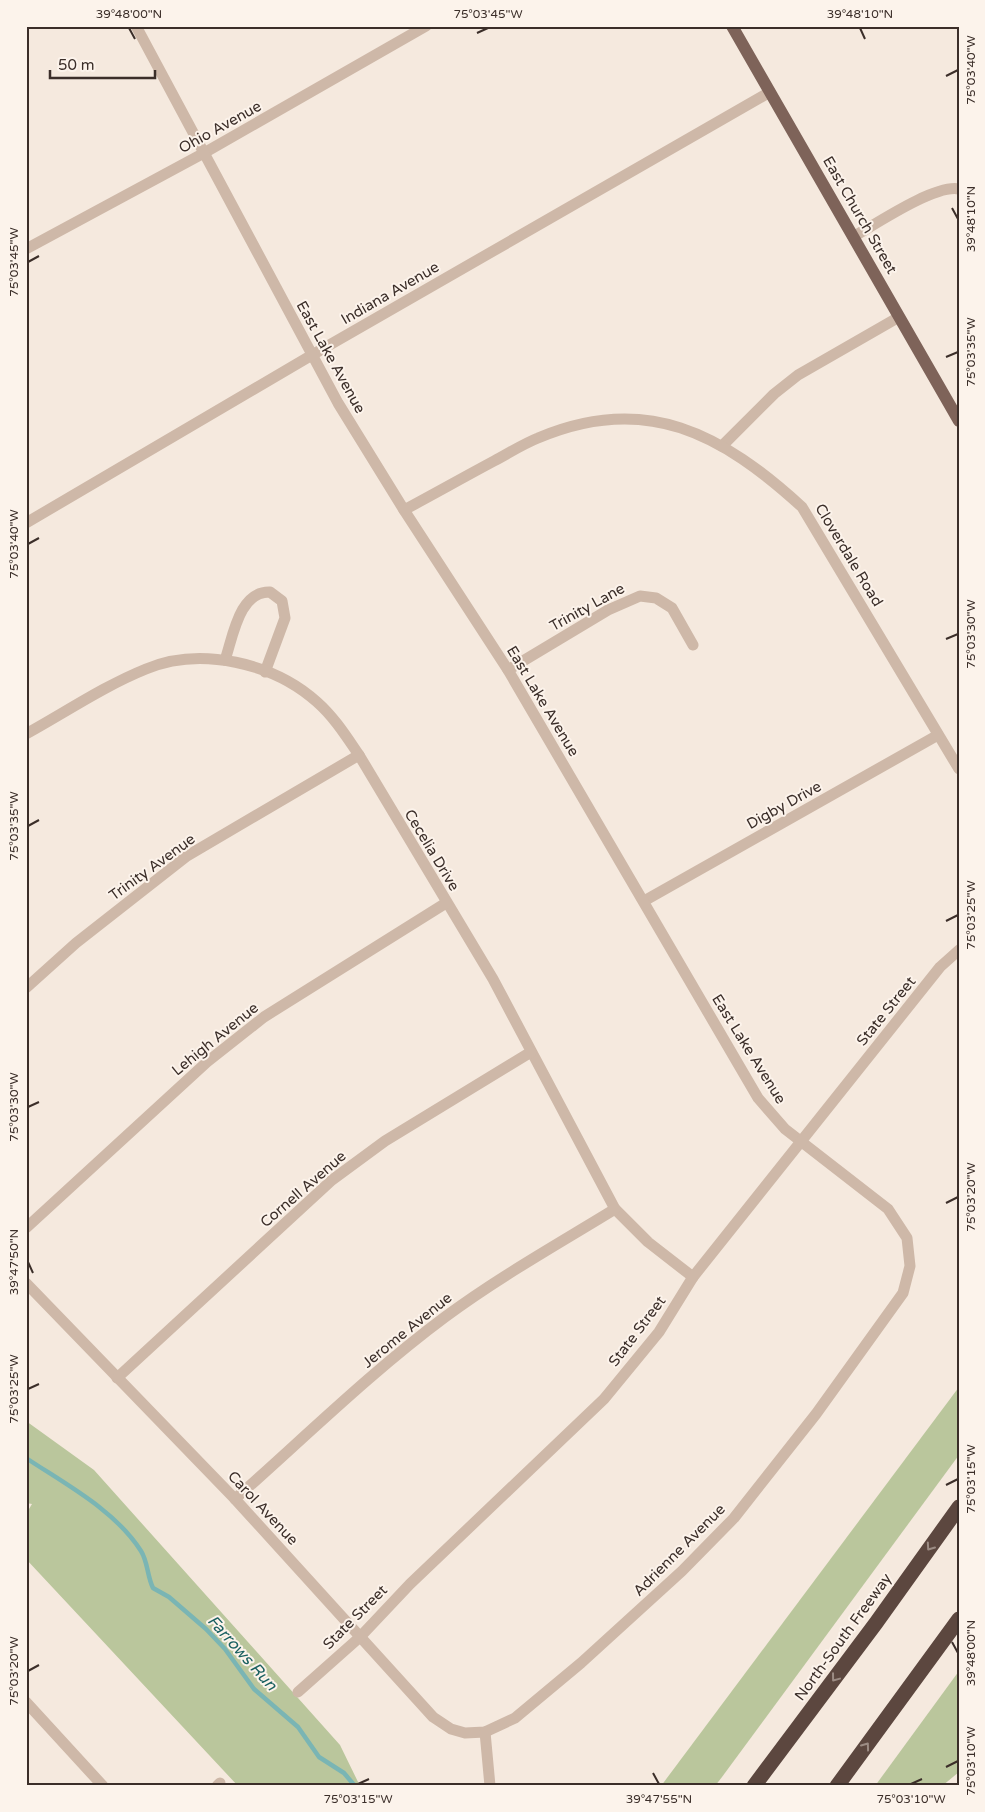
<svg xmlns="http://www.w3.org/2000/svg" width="985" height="1812" font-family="'Varela Round',sans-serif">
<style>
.green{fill:#bac69c}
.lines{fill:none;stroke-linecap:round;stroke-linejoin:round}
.stream{stroke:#7ab5b4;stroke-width:4.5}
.minor{stroke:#ceb8a8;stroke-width:11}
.primary{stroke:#7e6359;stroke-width:12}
.motorway{stroke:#5c473f;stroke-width:15}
.oneway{stroke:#9c8c84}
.ticks{fill:none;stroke:#3b2e29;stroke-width:2}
.labels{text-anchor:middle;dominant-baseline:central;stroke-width:4;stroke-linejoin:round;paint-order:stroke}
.street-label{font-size:15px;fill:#3b2e29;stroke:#fcf3eb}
.water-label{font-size:16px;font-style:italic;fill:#1a6060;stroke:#fcf3eb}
.neatline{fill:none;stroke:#3b2e29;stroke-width:2}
.ticks-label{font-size:12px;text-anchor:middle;fill:#3b2e29}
</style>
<rect width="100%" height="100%" fill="#f5e9de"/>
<g class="green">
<polygon points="959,1387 959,1455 722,1777 715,1786 661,1786"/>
<polygon points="26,1421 94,1470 340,1745 360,1786 238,1786 26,1559 26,1514 32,1504 26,1503"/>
<polygon points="959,1671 959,1772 942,1786 875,1786"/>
</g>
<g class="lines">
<path class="stream" d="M 26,1458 C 65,1484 115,1510 141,1551 C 148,1562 147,1576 153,1588 L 169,1597 L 206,1629 L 225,1649 L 254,1689 L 298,1727 L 319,1757 L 344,1773 L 355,1786"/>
<g class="minor">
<path d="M 853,237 C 876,224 935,184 959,189"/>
<polyline points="26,249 204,153 426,26"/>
<polyline points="722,446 774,394 798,375 899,317"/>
<path d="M 404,510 C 434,494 464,477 494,461 C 509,453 523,444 538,438 C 646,392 722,434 802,507 L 959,769"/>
<polyline points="26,523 312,355 770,92"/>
<path d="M 225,660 C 233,637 239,591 270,592 L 282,601 L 285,618 L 265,672"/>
<polyline points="508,670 608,610 640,596 656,598 672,608 693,645"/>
<path d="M 26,734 C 66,712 104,686 146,669 C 200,646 274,663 317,702 C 334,717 346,736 359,755 L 493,979 L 615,1209 L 648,1242 L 693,1277"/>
<polyline points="644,901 938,735"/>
<polyline points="26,988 76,943 187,856 359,755"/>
<polyline points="26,1228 207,1062 264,1017 446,903"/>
<polyline points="26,1283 235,1499 433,1717 451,1729 465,1733 485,1732 515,1718 581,1663 682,1571 734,1518 816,1414 903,1293 910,1266 907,1238 888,1209 785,1129 758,1098 508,670 404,510 338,403 136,26"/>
<polyline points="117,1378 332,1180 385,1141 531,1052"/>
<path d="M 235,1499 C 304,1438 371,1372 445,1317 C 499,1277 558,1244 615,1209"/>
<polyline points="298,1692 360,1637 410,1584 604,1399 659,1332 693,1277 940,967 959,950"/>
<polyline points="26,1702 103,1786"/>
<polyline points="485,1732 490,1786"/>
<polyline points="217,1786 220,1783"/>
</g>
<polyline class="primary" points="732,26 959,421"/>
<g class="motorway">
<polyline points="754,1786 876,1623 959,1507"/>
<polyline points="837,1786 959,1619"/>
</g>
</g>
<defs><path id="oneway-chevron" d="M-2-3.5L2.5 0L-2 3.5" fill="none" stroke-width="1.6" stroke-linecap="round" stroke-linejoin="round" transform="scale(1.25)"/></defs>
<g class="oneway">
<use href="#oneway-chevron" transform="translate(930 1547) rotate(125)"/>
<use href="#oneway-chevron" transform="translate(835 1678) rotate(127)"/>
<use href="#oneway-chevron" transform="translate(866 1746) rotate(-54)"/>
</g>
<path class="ticks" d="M 129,28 L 135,39M 860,28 L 865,39M 477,33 L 488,28M 946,76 L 958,70M 952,208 L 958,219M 28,262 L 39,256M 946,357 L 958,352M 28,544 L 39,538M 946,639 L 958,634M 28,826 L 39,820M 946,921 L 958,915M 28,1107 L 39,1102M 946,1203 L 958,1197M 28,1262 L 33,1273M 28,1389 L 39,1384M 946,1485 L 958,1479M 952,1642 L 958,1653M 28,1671 L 39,1665M 946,1767 L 958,1761M 653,1773 L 659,1784M 358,1784 L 369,1779M 911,1784 L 922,1779"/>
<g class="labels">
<g class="street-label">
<text transform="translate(220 127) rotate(-29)">Ohio Avenue</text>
<text transform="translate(860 215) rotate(60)">East Church Street</text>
<text transform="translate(390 293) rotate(-30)">Indiana Avenue</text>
<text transform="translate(331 357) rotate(61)">East Lake Avenue</text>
<text transform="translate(849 555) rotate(59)">Cloverdale Road</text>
<text transform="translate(587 607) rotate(-29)">Trinity Lane</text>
<text transform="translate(543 701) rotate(59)">East Lake Avenue</text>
<text transform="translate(784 805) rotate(-29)">Digby Drive</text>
<text transform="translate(432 850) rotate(59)">Cecelia Drive</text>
<text transform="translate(152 867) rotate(-36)">Trinity Avenue</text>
<text transform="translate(886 1011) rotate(-51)">State Street</text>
<text transform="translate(215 1039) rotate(-39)">Lehigh Avenue</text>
<text transform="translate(749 1049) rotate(58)">East Lake Avenue</text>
<text transform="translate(303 1189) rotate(-41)">Cornell Avenue</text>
<text transform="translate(407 1330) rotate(-39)">Jerome Avenue</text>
<text transform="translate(637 1331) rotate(-53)">State Street</text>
<text transform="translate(263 1508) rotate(47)">Carol Avenue</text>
<text transform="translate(679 1550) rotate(-45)">Adrienne Avenue</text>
<text transform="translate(355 1617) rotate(-45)">State Street</text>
<text transform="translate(843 1637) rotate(-54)">North-South Freeway</text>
</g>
<g class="water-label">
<text transform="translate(242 1653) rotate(48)">Farrows Run</text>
</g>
</g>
<rect width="985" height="1812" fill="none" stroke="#fcf3eb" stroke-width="55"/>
<path d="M50 70v8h105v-8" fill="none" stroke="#3b2e29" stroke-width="2.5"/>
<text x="58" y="70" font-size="15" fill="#3b2e29" stroke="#fcf3eb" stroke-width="4" paint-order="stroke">50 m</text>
<rect x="28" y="28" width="930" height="1756" class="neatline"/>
<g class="ticks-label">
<text x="129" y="18">39°48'00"N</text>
<text x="488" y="18">75°03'45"W</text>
<text x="860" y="18">39°48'10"N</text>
<text transform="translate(971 70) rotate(-90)" y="4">75°03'40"W</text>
<text transform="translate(971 219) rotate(-90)" y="4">39°48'10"N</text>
<text transform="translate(14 262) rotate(-90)" y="4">75°03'45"W</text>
<text transform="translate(971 352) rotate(-90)" y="4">75°03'35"W</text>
<text transform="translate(14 544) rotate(-90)" y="4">75°03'40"W</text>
<text transform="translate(971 634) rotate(-90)" y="4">75°03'30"W</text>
<text transform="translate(14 826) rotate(-90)" y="4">75°03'35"W</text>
<text transform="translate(971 915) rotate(-90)" y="4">75°03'25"W</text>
<text transform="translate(14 1107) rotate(-90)" y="4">75°03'30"W</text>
<text transform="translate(971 1197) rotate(-90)" y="4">75°03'20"W</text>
<text transform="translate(14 1262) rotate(-90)" y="4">39°47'50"N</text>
<text transform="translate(14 1389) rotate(-90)" y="4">75°03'25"W</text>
<text transform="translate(971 1479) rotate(-90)" y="4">75°03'15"W</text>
<text transform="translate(971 1653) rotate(-90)" y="4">39°48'00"N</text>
<text transform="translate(14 1671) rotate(-90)" y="4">75°03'20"W</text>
<text transform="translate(971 1761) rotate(-90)" y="4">75°03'10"W</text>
<text x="358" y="1803">75°03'15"W</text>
<text x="659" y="1803">39°47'55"N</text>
<text x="911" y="1803">75°03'10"W</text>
</g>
</svg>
